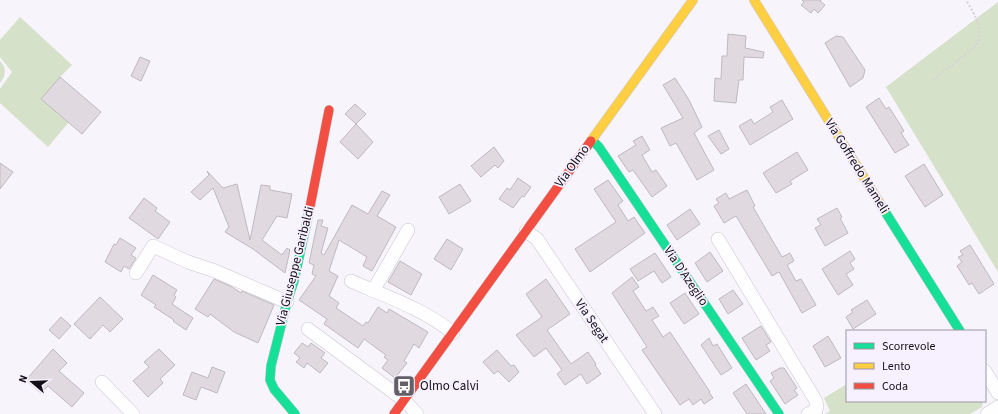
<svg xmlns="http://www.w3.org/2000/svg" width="998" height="414" font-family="'Source Sans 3',sans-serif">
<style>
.green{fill:#d5e2c9}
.building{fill:#e0dae0;stroke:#bfb9be}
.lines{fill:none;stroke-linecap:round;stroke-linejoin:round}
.street-casing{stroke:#c9c6ce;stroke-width:14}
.fast-casing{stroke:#c9c6ce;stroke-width:10}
.slow-casing{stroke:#c9c6ce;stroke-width:10}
.jam-casing{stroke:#c9c6ce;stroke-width:10}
.path{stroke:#d4d3d5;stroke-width:2;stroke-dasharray:2 2;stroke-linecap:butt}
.street{stroke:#fefdff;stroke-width:13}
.fast{stroke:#16e098;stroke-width:9}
.slow{stroke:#ffcf43;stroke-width:9}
.jam{stroke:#f24e42;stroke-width:9}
.labels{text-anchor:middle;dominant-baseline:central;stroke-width:3.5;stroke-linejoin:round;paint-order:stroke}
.street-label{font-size:13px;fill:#141019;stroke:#f7f0ff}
.poi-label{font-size:13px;fill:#141019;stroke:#f7f0ff;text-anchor:start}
</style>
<rect width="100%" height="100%" fill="#f7f4fc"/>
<g class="green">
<polygon points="998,2 998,272 886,87"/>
<polygon points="20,17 72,65 60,77 69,122 48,147 0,103 0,89 12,72 0,57 0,40"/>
<path d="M 0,61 C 7,68 6,76 0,83 Z"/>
<polygon points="847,384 847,401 983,401 982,407 970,414 825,414 830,411 824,398"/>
</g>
<g class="building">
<polygon points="802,0 821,0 820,1 825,5 818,13 814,9 811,13 801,5 804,2"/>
<polygon points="728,34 746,36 745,48 764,52 763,58 744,57 743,80 739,80 736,103 714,101 715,78 721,79 722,56 727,56"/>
<polygon points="836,36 843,37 865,70 863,78 850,87 825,43"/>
<polygon points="140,57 150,61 141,81 131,76"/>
<polygon points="60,77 101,112 82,134 41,99"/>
<polygon points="675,78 689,100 702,127 694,133 714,170 697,180 676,143 670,146 661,128 683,118 663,85"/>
<polygon points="879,98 886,109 889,107 904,131 901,133 909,145 895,153 866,107"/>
<polygon points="782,100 793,119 750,145 739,126 751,119 754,124 773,112 770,107"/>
<polygon points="355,104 366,114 356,124 345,114"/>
<polygon points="356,124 373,142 358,159 340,142"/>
<polygon points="719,130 729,149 721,154 708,136"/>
<polygon points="642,136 650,150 642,155 652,172 656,170 667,186 652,197 633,170 629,172 618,156 636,145 633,141"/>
<polygon points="494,147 504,161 498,168 495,165 481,177 471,166"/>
<polygon points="797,152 808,170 790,181 792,184 776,193 763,173"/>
<polygon points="0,163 13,172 0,189"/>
<polygon points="924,164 943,195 925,207 905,176"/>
<polygon points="207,171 223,188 237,184 250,240 261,185 270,186 270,190 292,194 287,218 277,216 262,240 282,255 287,248 290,250 285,273 253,249 225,232 229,227 213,188 200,200 191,192 209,175"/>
<polygon points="518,178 531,187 524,197 522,196 513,208 499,199 507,188 510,190"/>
<polygon points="608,180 623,201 618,205 628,221 634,217 645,233 590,272 575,249 616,222 594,189"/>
<polygon points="460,184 471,201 449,214 439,197"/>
<polygon points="747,190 755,206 753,207 782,257 790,253 794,261 787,265 796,281 801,279 816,305 802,313 779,272 772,276 736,216 724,223 714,206 719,203 716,199 726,193 729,199"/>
<polygon points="382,191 390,195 377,216 396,227 372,271 363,266 367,257 339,240 329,271 338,276 329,296 339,303 336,308 363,326 366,322 368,323 378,307 387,313 389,309 428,332 419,348 414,344 404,361 407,363 395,378 382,368 388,360 384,357 386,355 364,339 358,348 324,324 327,319 299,300 316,276 312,274 314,265 309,263 318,220 323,220 321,226 328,228 321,253 324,255 352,205 368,214"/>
<polygon points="144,198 157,208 155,211 170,222 158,239 129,218"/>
<polygon points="837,208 842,217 840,218 848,233 825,246 815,228 821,225 817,219"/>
<polygon points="690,209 700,224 677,240 667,225"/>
<polygon points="120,238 136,248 131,255 136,258 129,269 124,266 121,272 105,262 114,244 116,245"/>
<polygon points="447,239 463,249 451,270 434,259"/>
<polygon points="970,245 994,284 979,294 972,283 969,285 957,266 962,262 958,257 963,255 960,251"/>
<polygon points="850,251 855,259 850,263 854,269 846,274 853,285 838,295 822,269"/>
<polygon points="710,252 723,271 707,282 695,263"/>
<polygon points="655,253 671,277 662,283 654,271 638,281 630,269"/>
<polygon points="400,261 422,274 411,295 388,282"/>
<polygon points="153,275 177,290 174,295 176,297 172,304 193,318 186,330 173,321 174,320 154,307 156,305 141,295"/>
<polygon points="632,277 639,287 633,291 646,311 653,307 659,316 652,320 663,337 670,332 710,392 709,392 713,398 704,404 701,399 693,405 689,399 680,405 642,350 647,347 612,293"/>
<polygon points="214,279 232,287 241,293 242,291 274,305 258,343 234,332 210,314 208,317 195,309"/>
<polygon points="546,279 570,314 547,330 571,364 588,352 596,364 595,365 601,374 587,384 581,374 565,385 557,374 562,370 546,348 534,357 516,335 542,317 526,294"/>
<polygon points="733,290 743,304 728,314 719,299"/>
<polygon points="685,293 699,314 684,324 670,303"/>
<polygon points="100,297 123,319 110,332 103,325 90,339 74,324"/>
<polygon points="867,300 876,314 853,329 846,317 853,312 851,310"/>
<polygon points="61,317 71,326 59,339 49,330"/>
<polygon points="761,326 771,342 766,345 770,351 756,360 742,338"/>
<polygon points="828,336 841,358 825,367 813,346"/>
<polygon points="709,338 713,346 717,344 732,368 721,375 701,345"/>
<polygon points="302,343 308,347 311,343 325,353 321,358 328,363 320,373 307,363 304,368 296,362 300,358 294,353"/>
<polygon points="53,349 67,363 59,371 84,393 72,407 48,386 41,393 26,380"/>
<polygon points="159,349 175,365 160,379 163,383 148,397 133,381 149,367 144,362"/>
<polygon points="497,350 511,366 514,365 519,372 509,382 498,371 494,374 483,362"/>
<polygon points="212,367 225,372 217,393 201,387 196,400 183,395 192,372 208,378"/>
<polygon points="780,368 784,368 797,388 794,390 798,395 785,404 770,381 774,378 771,373"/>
<polygon points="746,384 766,414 747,414 733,393"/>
</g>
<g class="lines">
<g class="street-casing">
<g id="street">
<polyline points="526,231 537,239 655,414"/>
<polyline points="718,239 816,401 817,406 816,410 808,414"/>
<polyline points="136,273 153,246 188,262 215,271 287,302"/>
<path d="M 351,281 C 383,295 426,310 453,333"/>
<polyline points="373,291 408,230"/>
<polyline points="308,329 404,400 417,414"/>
<polyline points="985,371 998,393"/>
<polyline points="102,382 133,414"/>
<polyline points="987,414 998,407"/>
</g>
</g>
<g class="fast-casing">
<g id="fast">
<polyline points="592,140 599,147 779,414"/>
<polyline points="884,210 960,331"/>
<polyline points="295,414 274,389 270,380 271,366 287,302 294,281 309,212"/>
</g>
</g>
<g class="slow-casing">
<g id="slow">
<polyline points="754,0 884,210"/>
<polyline points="591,141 693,0"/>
</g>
</g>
<g class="jam-casing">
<g id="jam">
<polyline points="309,212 329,110"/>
<polyline points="394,414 591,141"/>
</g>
</g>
<path class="path" d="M 933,80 L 975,47 C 985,30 975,15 966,0"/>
<use href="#street" class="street"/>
<use href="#fast" class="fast"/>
<use href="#slow" class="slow"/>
<use href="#jam" class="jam"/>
</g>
<defs>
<g id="bus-square" transform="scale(1.15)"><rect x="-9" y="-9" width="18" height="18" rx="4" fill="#636068" stroke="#f7f0ff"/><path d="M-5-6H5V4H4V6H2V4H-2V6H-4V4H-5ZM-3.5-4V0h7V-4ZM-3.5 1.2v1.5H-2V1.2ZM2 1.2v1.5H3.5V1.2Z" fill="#fff"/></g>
</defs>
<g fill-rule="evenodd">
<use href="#bus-square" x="404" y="386"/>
</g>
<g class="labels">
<g class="street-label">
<text transform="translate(572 166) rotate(-54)">Via Olmo</text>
<text transform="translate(857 166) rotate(58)">Via Goffredo Mameli</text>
<text transform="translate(295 266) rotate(-76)">Via Giuseppe Garibaldi</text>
<text transform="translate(686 276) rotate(56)">Via D'Azeglio</text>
<text transform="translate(592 321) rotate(56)">Via Segat</text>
</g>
<g class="poi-label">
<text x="420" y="386">Olmo Calvi</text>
</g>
</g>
<rect x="846" y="330" width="140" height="72" fill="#f7f0ff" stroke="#9c96a3"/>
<rect x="854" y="343" width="20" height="6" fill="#16e098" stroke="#9c96a3"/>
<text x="882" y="350" font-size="12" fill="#141019">Scorrevole</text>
<rect x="854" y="363" width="20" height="6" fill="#ffcf43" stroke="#9c96a3"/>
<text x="882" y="370" font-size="12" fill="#141019">Lento</text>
<rect x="854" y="383" width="20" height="6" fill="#f24e42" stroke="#9c96a3"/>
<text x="882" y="390" font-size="12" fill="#141019">Coda</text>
<g transform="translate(32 382) rotate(289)" stroke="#f7f0ff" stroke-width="3" paint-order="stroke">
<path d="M0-3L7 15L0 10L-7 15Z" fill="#141019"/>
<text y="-6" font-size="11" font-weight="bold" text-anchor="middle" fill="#141019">N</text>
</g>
</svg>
